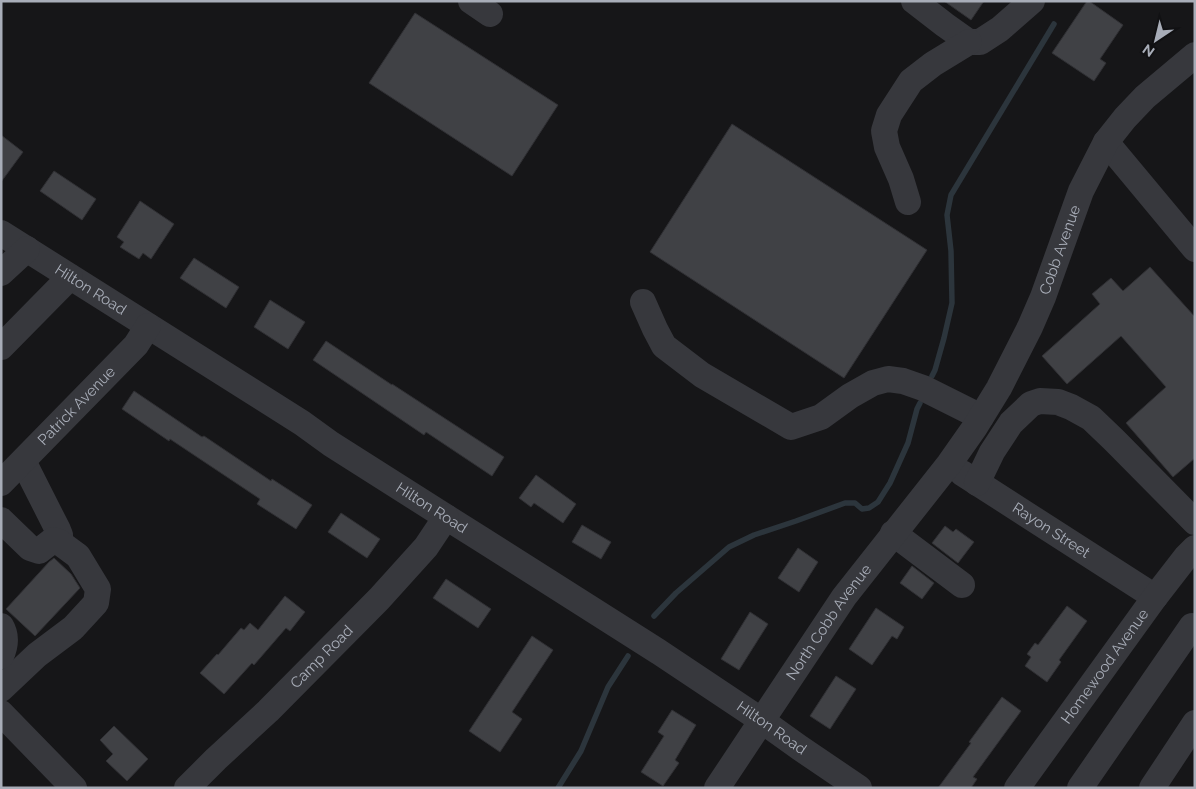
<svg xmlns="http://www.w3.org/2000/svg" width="1196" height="789" font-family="Raleway,sans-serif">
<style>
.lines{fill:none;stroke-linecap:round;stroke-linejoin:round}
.stream{stroke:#2c353c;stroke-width:5.5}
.building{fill:#404145;stroke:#303034}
.minor{stroke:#37383d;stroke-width:26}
.labels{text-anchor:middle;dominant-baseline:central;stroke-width:4.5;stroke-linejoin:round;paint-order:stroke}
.street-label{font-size:15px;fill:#a8adb8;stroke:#111113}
</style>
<rect width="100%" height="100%" fill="#161618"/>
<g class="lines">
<g class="stream">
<polyline points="932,376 935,370 944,338 952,303 951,251 947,215 951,195 1054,24"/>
<polyline points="654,616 676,593 729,547 754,535 796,521 845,503 855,503 862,509 869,508 878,502 890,483 908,443 917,409 920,403"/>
<polyline points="558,788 581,751 608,687 628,656"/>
</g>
</g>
<g class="building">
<polygon points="944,1 984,1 971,20"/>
<polygon points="1087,1 1089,1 1123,25 1100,59 1106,63 1094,81 1052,53"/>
<polygon points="415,13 558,105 512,176 369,83"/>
<polygon points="732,124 927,250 844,378 650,252"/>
<polygon points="1,135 23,152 1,182"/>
<polygon points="54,171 96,199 82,220 40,191"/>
<polygon points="140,201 174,224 151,259 143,253 139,259 120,247 124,242 117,237"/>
<polygon points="194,258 239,287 226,308 180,278"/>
<polygon points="1150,267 1195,317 1195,458 1173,477 1126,423 1166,387 1121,336 1067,384 1042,356 1100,304 1092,294 1111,278 1123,291"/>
<polygon points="270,300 305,322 288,349 254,327"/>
<polygon points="326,341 392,385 392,384 504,457 492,476 426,432 424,435 313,360"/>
<polygon points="134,391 202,437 204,436 271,481 272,479 312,505 296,529 257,504 260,499 170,439 169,441 122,409"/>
<polygon points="536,475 576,504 563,523 534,503 531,507 519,498"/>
<polygon points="341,513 380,539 367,558 328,532"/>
<polygon points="582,525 611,542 601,559 572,542"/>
<polygon points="945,526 953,532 956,529 974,542 958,563 932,543"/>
<polygon points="798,548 818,562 799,592 778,578"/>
<polygon points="54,558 71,574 80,588 35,636 6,609 49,562"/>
<polygon points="912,566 934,583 922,599 900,583"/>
<polygon points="446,579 491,609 478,628 433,598"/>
<polygon points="285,596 305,612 290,631 286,628 254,665 252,663 224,694 200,673 217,654 218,655 241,628 244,630 250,623 258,630"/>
<polygon points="1067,606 1087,621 1059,660 1061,662 1047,682 1025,666 1031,657 1027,654 1035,643 1038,645"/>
<polygon points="876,608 904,627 897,639 892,636 872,665 849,649"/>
<polygon points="750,612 768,624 739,670 721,659"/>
<polygon points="532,636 553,650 512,712 522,719 500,752 469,731"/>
<polygon points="836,676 856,689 830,729 810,716"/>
<polygon points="1002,697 1021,711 973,777 977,779 971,788 938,788 971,743 969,742"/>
<polygon points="672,710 696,725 675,760 679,763 663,786 641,772 664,736 658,732"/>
<polygon points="114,726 148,759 127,781 106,761 113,754 100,740"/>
</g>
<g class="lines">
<g class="minor">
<polyline points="471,1 490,14"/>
<polyline points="914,1 945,25 969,42 980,42 1000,29 1032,1"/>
<polyline points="1106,142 1195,249"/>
<polyline points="908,202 901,179 887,147 884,131 889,115 911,81 933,64 969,42"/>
<path id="s1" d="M 1,233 L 302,423 L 331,444 L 446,517 L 481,539 L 659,652 L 761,720 L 800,748 L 859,788"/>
<polyline points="1,273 27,249"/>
<polyline points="643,302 655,329 664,346 702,375 791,427 821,417 850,396 873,383 888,379 903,381 923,388 981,417"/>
<polyline points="1,347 70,277"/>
<polyline points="23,461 58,530 60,535 59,542"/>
<path id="s2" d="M 962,473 L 1155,597"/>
<path id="s3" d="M 1,483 L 136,345 L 148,326"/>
<polyline points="977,483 992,452 1011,423 1031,404 1040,401 1058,402 1071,407 1091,418 1114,440 1195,522"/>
<polyline points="1,520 30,548 39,551 53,540 59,542 78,556 98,589 96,603 73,628 37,655 1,689"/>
<polyline points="893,533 962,585"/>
<path d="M 1,626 C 7,636 6,645 1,656"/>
<polyline points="1,713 74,788"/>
<path id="s4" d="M 187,788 L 216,759 L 268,711 L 379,599 L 426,547 L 446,517"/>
<path id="s5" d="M 717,788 L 844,597 L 949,464 L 975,427 L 999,388 L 1030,327 L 1043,297 L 1081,191 L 1106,142 L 1125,118 L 1145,97 L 1195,55"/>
<path id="s6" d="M 1017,788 L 1155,597 L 1186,557 L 1195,548"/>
<polyline points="1080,788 1192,626 1195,628"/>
<polyline points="1152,788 1195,723"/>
</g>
</g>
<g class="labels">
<g class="street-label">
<text stroke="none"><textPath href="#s5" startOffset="641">Cobb Avenue</textPath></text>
<text stroke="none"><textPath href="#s1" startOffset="106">Hilton Road</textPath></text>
<text stroke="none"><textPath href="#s3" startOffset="108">Patrick Avenue</textPath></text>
<text stroke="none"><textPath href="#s1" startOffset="511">Hilton Road</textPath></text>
<text stroke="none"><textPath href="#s2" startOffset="106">Rayon Street</textPath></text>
<text stroke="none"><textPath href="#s5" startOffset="200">North Cobb Avenue</textPath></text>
<text stroke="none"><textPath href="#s4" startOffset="188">Camp Road</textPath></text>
<text stroke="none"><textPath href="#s6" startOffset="150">Homewood Avenue</textPath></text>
<text stroke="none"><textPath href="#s1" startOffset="916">Hilton Road</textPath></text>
</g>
</g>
<rect width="1196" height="789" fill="none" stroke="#a8adb8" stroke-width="5"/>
<g transform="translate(1156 40) rotate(215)" stroke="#111113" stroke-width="4" paint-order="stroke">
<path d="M0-4L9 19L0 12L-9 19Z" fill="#a8adb8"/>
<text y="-8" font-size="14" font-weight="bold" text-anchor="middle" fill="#a8adb8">N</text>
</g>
</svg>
